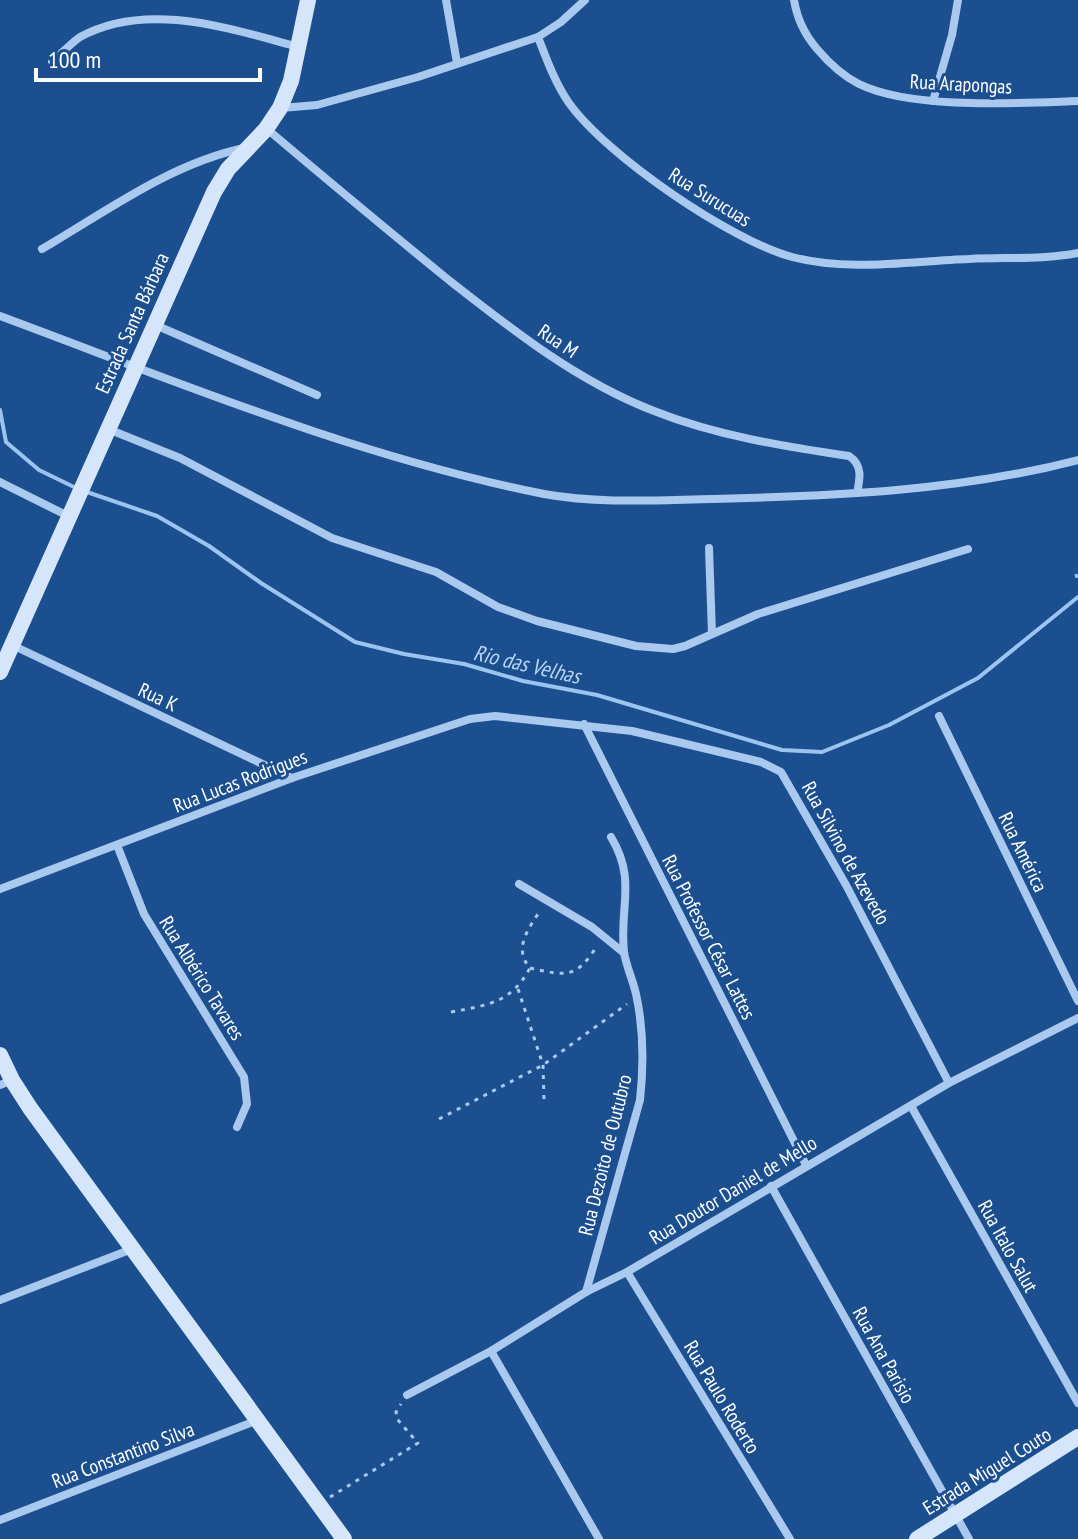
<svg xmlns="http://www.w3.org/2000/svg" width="1078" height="1539" font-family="'PT Sans Narrow',sans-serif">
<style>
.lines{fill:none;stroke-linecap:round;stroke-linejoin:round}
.stream{stroke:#9cc4f0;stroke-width:4}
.path{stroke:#a9c9ee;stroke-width:3;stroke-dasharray:4 6;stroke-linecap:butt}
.street{stroke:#a9c9ee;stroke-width:8}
.secondary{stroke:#d6e6fa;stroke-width:16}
.labels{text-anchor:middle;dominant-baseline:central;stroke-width:6;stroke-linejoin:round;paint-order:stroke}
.street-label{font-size:20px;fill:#fff;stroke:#1b4f8f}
.water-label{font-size:22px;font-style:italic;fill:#b5d3f5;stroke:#1b4f8f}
</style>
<rect width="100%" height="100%" fill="#1b4f8f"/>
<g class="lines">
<g class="stream">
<polyline points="0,410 6,442 39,470 76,488"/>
<polyline points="84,491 157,516 209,546 261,583 355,642 404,654 464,664 523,681 597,695 782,750 822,752 889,725 978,678 1078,597"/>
</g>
<g class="path">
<polyline points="1076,574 1078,582"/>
<path d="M 530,968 C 566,976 576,979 597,946"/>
<polyline points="518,989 543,1065 544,1100"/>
<path d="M 451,1012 C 488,1005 511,1003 530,968 C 513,949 528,929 540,911"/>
<polyline points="439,1119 543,1065 627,1004"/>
<polyline points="330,1497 418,1443 397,1419 396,1412 401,1404"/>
</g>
<g class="street">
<polyline points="446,0 457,63"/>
<path d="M 794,0 C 797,19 805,35 817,49 C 829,63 843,76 859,84 C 912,110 1019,103 1078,101"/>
<path d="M 538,37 C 547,60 555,83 569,103 C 607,156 730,240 792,257 C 849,272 911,261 969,259 C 1004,257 1043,260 1078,253"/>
<path d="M 52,62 C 61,54 70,44 80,37 C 147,0 230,29 299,47"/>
<polyline points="933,101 952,35 958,0"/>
<polyline points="281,108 317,105 418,77 538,37 561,22 585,0"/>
<path d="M 267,129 C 326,179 385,228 445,277 C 510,328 576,381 654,411 C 717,436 783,446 849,456 C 863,465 860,479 857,493"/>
<path d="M 42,249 C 107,211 170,164 244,148"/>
<path d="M 0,316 C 178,382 357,457 544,494 C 599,504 657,500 713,499 C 835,496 959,491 1078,460"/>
<polyline points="153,324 317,395"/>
<polyline points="108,429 180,458 332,538 436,572 498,607 537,621 636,646 673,649 685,646 758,614 968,549"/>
<polyline points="0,482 68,516"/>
<polyline points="709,548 712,634"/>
<polyline points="12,645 292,778"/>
<polyline points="939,716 1078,1001"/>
<polyline points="584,724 806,1165"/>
<polyline points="117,845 144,914 244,1077 247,1104 237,1127"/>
<polyline points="519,884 592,927 624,953"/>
<polyline points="0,889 292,778 470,719 495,716 632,731 761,762 781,772 846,885 949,1083"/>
<polyline points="0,1085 12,1080"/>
<polyline points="911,1106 1078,1403"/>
<polyline points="771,1186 969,1539"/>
<polyline points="627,1272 790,1539"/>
<path d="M 586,1292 L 640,1100 C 644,1063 644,1030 636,994 C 633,980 626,966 624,952 C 619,907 637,880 611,837"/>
<polyline points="0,1300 132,1249"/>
<polyline points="491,1351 599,1539"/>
<polyline points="407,1395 491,1351 586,1292 627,1272 949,1083 1078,1018"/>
<polyline points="0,1520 258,1420"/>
</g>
<g class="secondary">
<polyline points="0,672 214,192 228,169 266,129 280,108 291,81 308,0"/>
<polyline points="0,1055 12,1080 30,1108 344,1539"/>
<polyline points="917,1539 1078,1437"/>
</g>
</g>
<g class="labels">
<g class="street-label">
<text transform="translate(961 84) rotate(3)">Rua Arapongas</text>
<text transform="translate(710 197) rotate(32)">Rua Surucuas</text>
<text transform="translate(132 323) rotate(-66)">Estrada Santa Bárbara</text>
<text transform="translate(558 341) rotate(34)">Rua M</text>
<text transform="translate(158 697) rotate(25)">Rua K</text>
<text transform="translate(240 781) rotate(-21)">Rua Lucas Rodrigues</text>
<text transform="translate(1023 852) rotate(64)">Rua América</text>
<text transform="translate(846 853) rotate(61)">Rua Silvino de Azevedo</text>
<text transform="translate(709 937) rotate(63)">Rua Professor César Lattes</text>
<text transform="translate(202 978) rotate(58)">Rua Albérico Tavares</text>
<text transform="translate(605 1155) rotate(-76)">Rua Dezoito de Outubro</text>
<text transform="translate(733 1190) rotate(-31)">Rua Doutor Daniel de Mello</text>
<text transform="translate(1008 1246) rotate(61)">Rua Italo Salut</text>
<text transform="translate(884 1355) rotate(61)">Rua Ana Parisio</text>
<text transform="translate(722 1397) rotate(59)">Rua Paulo Roderto</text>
<text transform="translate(123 1455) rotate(-21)">Rua Constantino Silva</text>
<text transform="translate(987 1471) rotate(-32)">Estrada Miguel Couto</text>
</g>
<g class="water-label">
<text transform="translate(527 664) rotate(13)">Rio das Velhas</text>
</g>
</g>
<path d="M36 68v12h224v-12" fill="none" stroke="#ffffff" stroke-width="4"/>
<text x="48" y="68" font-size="24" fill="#ffffff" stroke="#1b4f8f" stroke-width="6" paint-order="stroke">100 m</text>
</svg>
